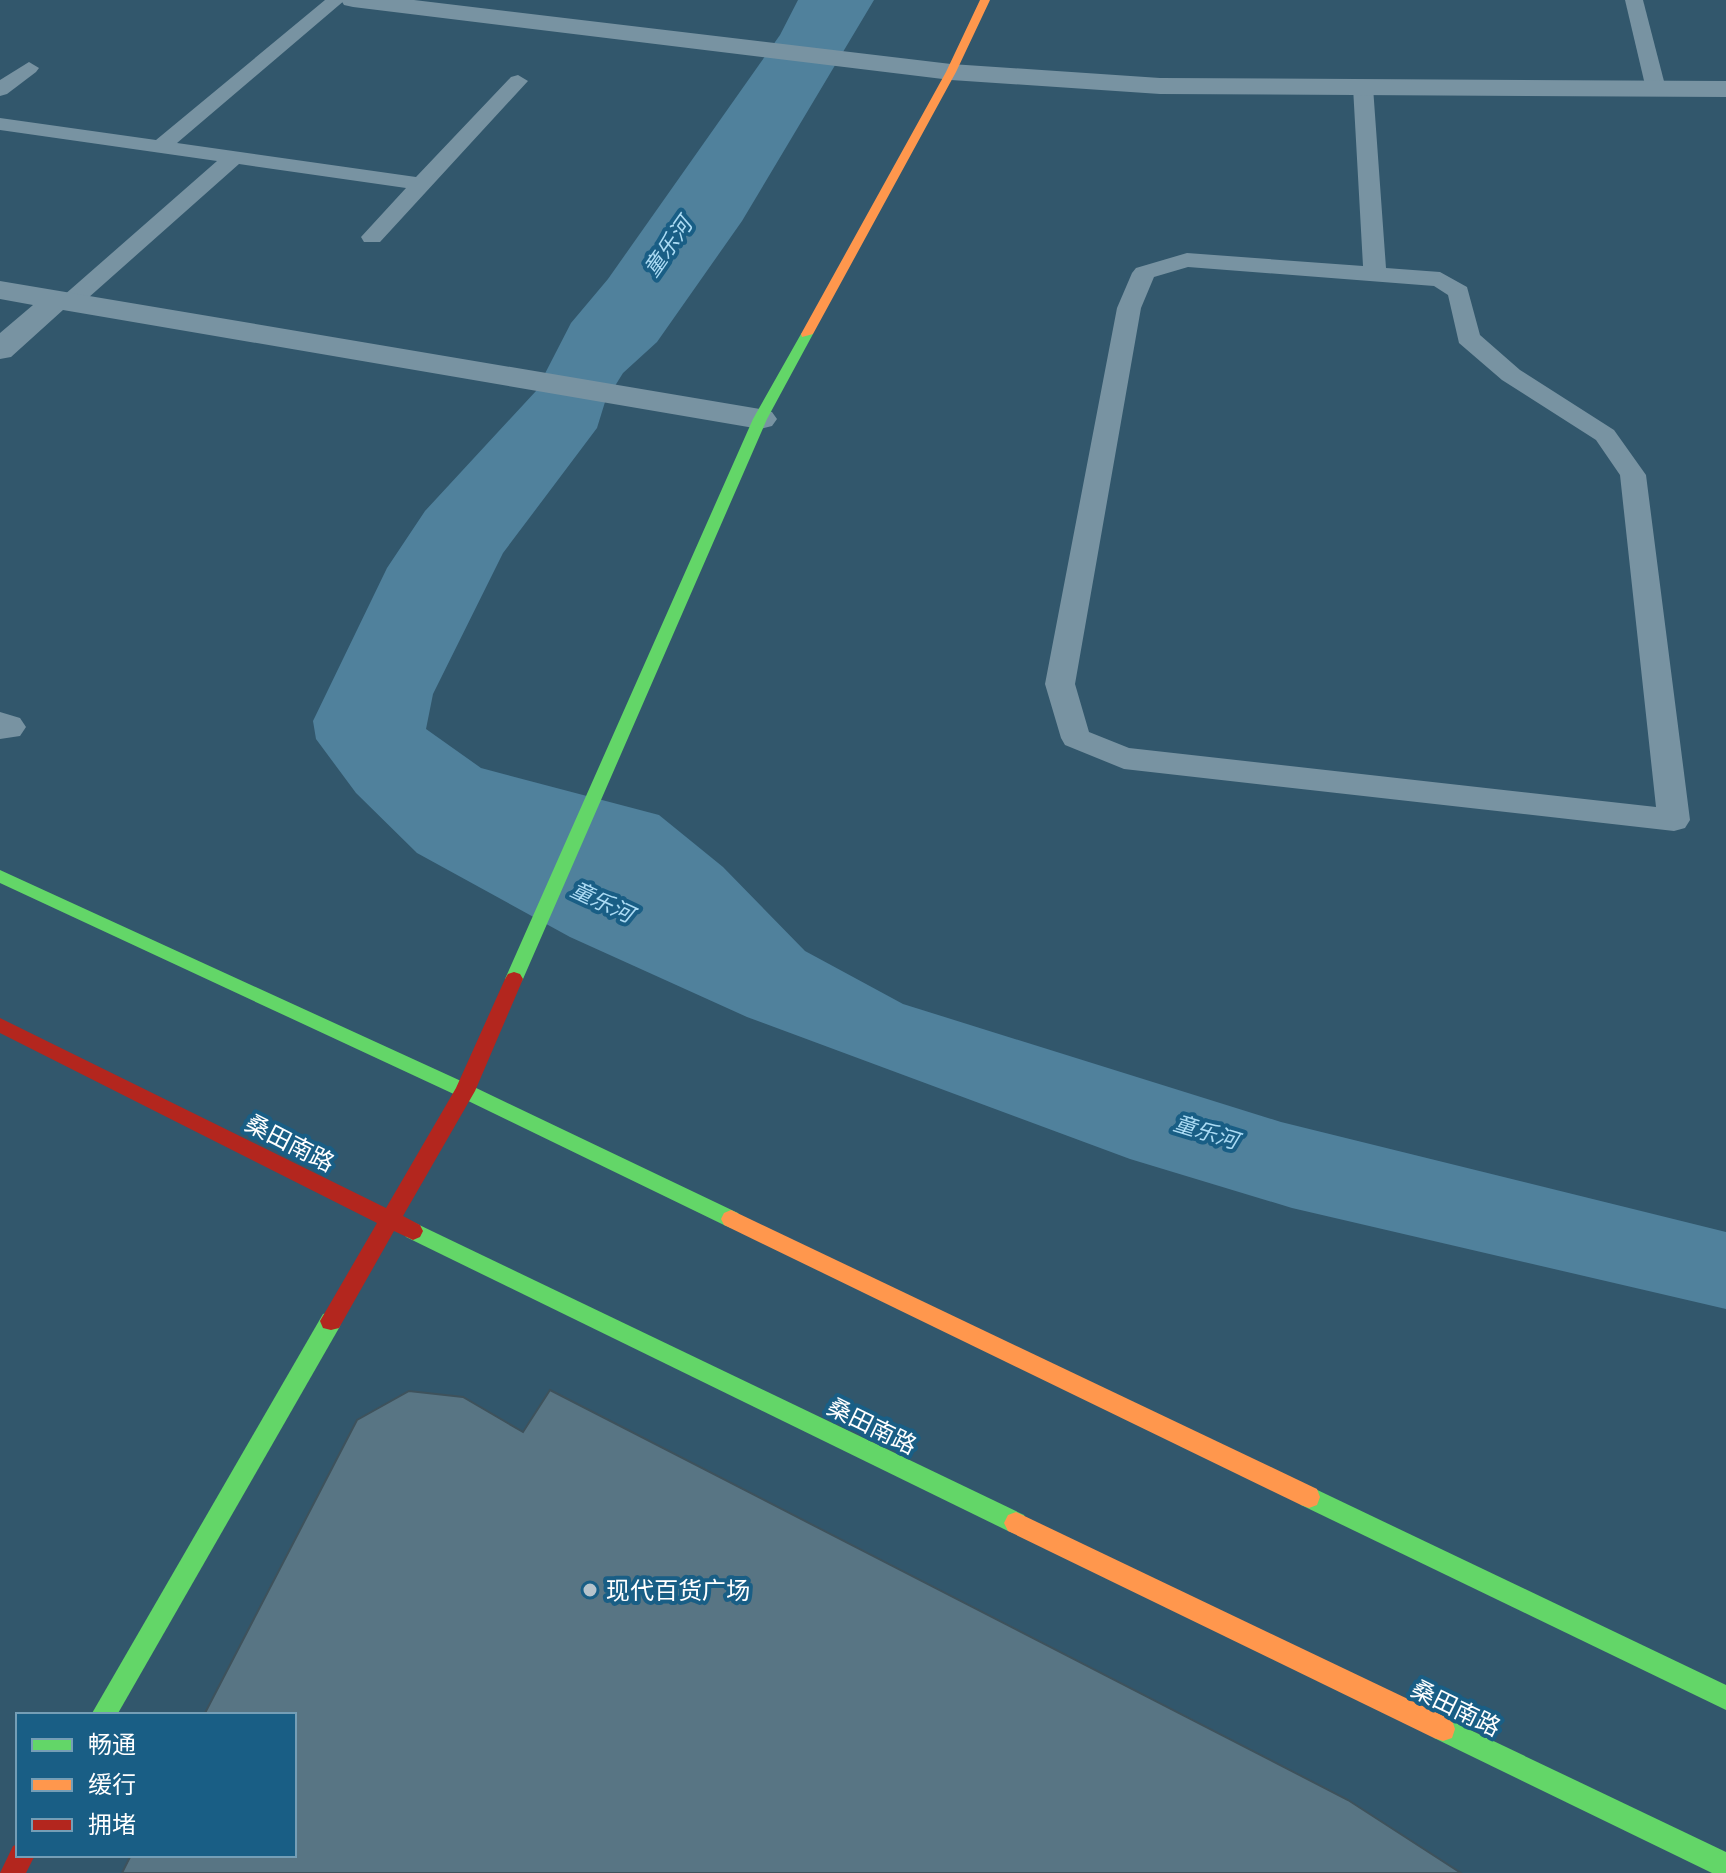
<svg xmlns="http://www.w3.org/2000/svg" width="1726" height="1873" font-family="Poppins,'Noto Sans SC',sans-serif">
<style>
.water{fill:#50819c}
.building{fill:#587584;stroke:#3e525c;stroke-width:2}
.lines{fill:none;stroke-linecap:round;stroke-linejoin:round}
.lane{fill:#7893a2;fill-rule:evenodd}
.street{fill:#7893a2;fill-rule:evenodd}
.fast{fill:#63d668;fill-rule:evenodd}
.slow{fill:#ff974d;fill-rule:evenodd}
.jam{fill:#b3261e;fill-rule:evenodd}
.poi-dot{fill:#b7c4cc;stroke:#195e85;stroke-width:3}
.labels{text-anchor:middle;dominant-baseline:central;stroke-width:8;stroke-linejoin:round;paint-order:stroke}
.water-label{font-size:22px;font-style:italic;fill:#abdbf4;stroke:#195e85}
.near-street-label{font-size:24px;fill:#fff;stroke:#195e85}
.near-poi-label{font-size:24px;fill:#fff;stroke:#195e85;text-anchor:start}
</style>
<rect width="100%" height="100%" fill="#32576c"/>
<polygon class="water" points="798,0 874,0 742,221 657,342 623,373 605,402 597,428 503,553 433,694 426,729 481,768 659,815 723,867 805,951 903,1004 1281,1122 1726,1232 1726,1309 1292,1208 1130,1159 747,1017 570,937 417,853 356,793 316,739 313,721 387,568 425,511 536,391 571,323 608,279 780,35"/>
<polygon class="building" points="550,1390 1348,1800 1461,1873 122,1873 131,1855 294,1855 294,1715 204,1715 357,1420 409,1391 463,1397 523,1432"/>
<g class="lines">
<g class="lane">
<polygon points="325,0 345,0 177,143 416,177 511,77 518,75 528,81 380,242 364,242 361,237 406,188 239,164 79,306 63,306 59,301 63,296 217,161 0,130 0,118 156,140"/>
<polygon points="1625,0 1643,0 1666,89 1663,93 1649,93 1646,89"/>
<polygon points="29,62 39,68 36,72 7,94 0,96 0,80"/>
<path d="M 1363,81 L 1373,87 L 1386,268 L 1440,272 L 1467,287 L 1480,335 L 1520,370 L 1614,430 L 1646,475 L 1690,820 L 1685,828 L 1674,831 L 1124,769 L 1065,745 L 1061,738 L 1045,684 L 1117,308 L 1132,273 L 1136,268 L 1187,253 L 1363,266 L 1353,87 ZM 1188,267 L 1434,286 L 1448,295 L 1459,343 L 1502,380 L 1596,440 L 1620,475 L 1656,807 L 1129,748 L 1089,732 L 1075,684 L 1141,308 L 1154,277 Z"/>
</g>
<g class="street">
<polygon points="341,0 414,0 951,64 1160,78 1726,81 1726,97 1160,94 951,80 353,7 344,5"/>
<polygon points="0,281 760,409 772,412 777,419 772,426 760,429 63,310 11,357 0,359 0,333 33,305 0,299"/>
<polygon points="0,712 20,718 26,727 20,736 0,739"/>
</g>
<g class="fast">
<polygon points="807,330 813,334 767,419 523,979 520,984 508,984 505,979 753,419 801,334"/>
<polygon points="0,870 472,1086 738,1213 741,1219 738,1225 731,1228 724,1225 458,1096 0,883"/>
<polygon points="413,1222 1024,1515 1028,1523 1024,1531 1016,1534 1008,1531 406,1237 403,1231 406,1225"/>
<polygon points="331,1312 339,1314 342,1321 339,1328 117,1715 91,1715 323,1314"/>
<polygon points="1309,1486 1726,1685 1726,1710 1301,1505 1298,1497 1301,1489"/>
<polygon points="1443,1717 1726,1852 1726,1873 1712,1873 1434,1738 1431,1729 1434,1720"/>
</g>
<g class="slow">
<polygon points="980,0 990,0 956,72 813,334 802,337 801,334 946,72"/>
<polygon points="731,1210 1317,1489 1320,1497 1317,1505 1309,1508 1301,1505 724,1225 721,1219 724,1213"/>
<polygon points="1016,1512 1452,1720 1455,1729 1452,1738 1443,1741 1434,1738 1008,1531 1004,1523 1008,1515"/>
</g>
<g class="jam">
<polygon points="514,972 520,974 523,979 475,1091 403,1216 420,1225 423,1231 420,1237 413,1240 394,1231 339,1328 331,1330 323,1328 320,1321 377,1223 0,1033 0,1018 386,1208 456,1088 505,979 508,974"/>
<polygon points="18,1844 18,1855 35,1855 26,1873 0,1873 13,1846"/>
</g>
</g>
<circle class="poi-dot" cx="590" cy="1590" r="8"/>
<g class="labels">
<g class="water-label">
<text transform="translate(668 247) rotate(-55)">童乐河</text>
<text transform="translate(602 902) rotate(25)">童乐河</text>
<text transform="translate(1206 1132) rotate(17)">童乐河</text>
</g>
<g class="near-street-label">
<text transform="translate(290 1143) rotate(27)">桑田南路</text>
<text transform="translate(872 1426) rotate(26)">桑田南路</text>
<text transform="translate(1456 1708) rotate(26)">桑田南路</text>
</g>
<g class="near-poi-label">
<text x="606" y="1590">现代百货广场</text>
</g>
</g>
<rect x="16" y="1713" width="280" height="144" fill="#195e85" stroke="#759eb6" stroke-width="2"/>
<rect x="32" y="1739" width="40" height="12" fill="#63d668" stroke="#759eb6" stroke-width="2"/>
<text x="88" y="1753" font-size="24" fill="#ffffff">畅通</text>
<rect x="32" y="1779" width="40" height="12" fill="#ff974d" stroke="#759eb6" stroke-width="2"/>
<text x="88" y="1793" font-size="24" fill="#ffffff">缓行</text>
<rect x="32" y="1819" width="40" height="12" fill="#b3261e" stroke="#759eb6" stroke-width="2"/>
<text x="88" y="1833" font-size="24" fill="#ffffff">拥堵</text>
</svg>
